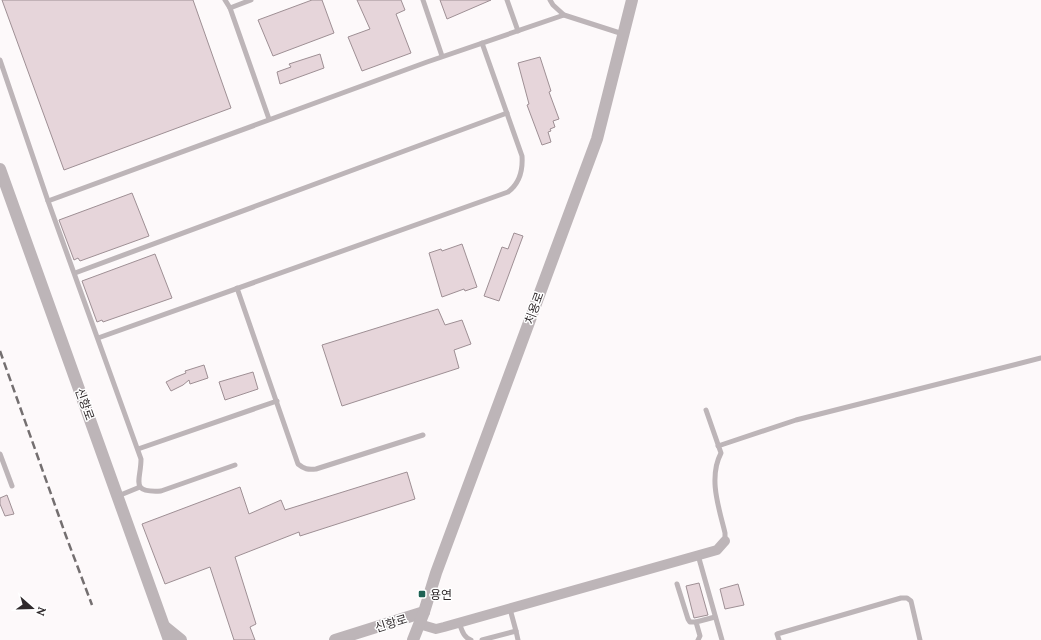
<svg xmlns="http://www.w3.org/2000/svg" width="1041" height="640" font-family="Lora,'Noto Sans KR',serif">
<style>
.building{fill:#e6d5da;stroke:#9e8f94}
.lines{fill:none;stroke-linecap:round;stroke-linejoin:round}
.service{stroke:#bdb5b8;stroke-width:5}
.minor{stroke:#bdb5b8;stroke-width:10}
.tertiary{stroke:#bdb5b8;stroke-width:12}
.rail{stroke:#746f70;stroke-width:2.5;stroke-dasharray:8 4;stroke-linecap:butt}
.poi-dot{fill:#1e6254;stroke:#fff;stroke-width:1.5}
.labels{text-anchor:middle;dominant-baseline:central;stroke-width:3;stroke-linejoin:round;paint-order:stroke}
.street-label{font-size:12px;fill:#2f292b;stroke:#fff}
.poi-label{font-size:12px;fill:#2f292b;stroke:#fff;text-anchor:start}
</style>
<rect width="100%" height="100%" fill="#fdf9fa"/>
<g class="building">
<polygon points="2,0 193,0 231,108 64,170"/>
<polygon points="312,0 322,0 334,33 273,56 258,20"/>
<polygon points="357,0 401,0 405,10 396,14 411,53 362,71 348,37 370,29"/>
<polygon points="440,0 491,0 447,19"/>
<polygon points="320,54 324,68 280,84 277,72 291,67 289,64"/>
<polygon points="540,57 551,91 549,92 559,119 553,121 555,127 550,129 551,131 548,132 551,142 542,145 527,105 529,104 518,63"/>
<polygon points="132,193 149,236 80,261 78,258 74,260 59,220"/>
<polygon points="514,233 523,236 499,301 484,296 502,247 508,249"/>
<polygon points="462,244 477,287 465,291 464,289 442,297 429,253 441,249 442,251"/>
<polygon points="155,254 172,298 103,322 102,320 97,322 82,281"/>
<polygon points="438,309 445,325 462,320 471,344 454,350 459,368 342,406 322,345"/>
<polygon points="204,365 208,378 190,384 189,380 183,385 171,391 166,382 176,377 186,373 185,371"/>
<polygon points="253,372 258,389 225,400 219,382"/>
<polygon points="407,472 415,499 300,536 299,532 235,557 256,624 250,627 255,640 234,640 210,567 165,584 142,524 240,487 249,514 281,500 285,510"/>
<polygon points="7,495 14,514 5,516 0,504 0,498"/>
<polygon points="699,583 708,615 694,618 686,586"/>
<polygon points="738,584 744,605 725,609 720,589"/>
</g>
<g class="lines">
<g class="service">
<polyline points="225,0 230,8"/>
<polyline points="251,0 230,8 269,119"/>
<polyline points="423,0 442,56"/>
<polyline points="507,0 518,31"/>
<polyline points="550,0 553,5 564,15 623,34"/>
<path d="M 0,60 L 48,201 L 141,459 C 141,481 129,493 161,491 L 235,465"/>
<polyline points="48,201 427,62 564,15"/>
<polyline points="75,273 507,113"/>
<path d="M 237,288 L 298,464 C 304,469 308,470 316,469 L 423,435"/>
<path d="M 98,338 L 508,192 C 520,183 523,171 522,156 L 482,43"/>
<path d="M 706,410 L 721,453 C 708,478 719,508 725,533 L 725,541"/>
<polyline points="718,446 796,420 1041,358"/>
<polyline points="138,449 277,401"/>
<polyline points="0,454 12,486"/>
<polyline points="118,496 140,487"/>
<polyline points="698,555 722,640"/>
<polyline points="677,584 688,619 690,622 696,622"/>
<path d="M 459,623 C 462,630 463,637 471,640"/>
<polyline points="516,631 518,640"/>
<polyline points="482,640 516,631 510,609"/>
<polyline points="698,640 700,636 696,622 715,617"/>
<polyline points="779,640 777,634 901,598 907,598 911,601 920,640"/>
</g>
<polyline class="minor" points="419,624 436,629 444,627 717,550 725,541"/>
<g class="tertiary">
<polyline points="0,169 169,640"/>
<polyline points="165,627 181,640"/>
<polyline points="335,640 424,612"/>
<polyline points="413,640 424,612 436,573 597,139 632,0"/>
</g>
<polyline class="rail" points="0,351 66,536 92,605"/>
</g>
<rect class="poi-dot" x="418" y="590" width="8" height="8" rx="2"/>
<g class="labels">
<g class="street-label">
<text transform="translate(534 308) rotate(-70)">처용로</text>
<text transform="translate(85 404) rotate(70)">신항로</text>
<text transform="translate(391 623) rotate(-17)">신항로</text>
</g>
<g class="poi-label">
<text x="430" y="594">용연</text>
</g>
</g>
<g transform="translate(32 608) rotate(110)" stroke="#ffffff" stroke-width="3" paint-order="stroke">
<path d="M0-3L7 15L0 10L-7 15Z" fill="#2f292b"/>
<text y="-6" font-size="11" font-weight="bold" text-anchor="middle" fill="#2f292b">N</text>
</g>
</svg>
